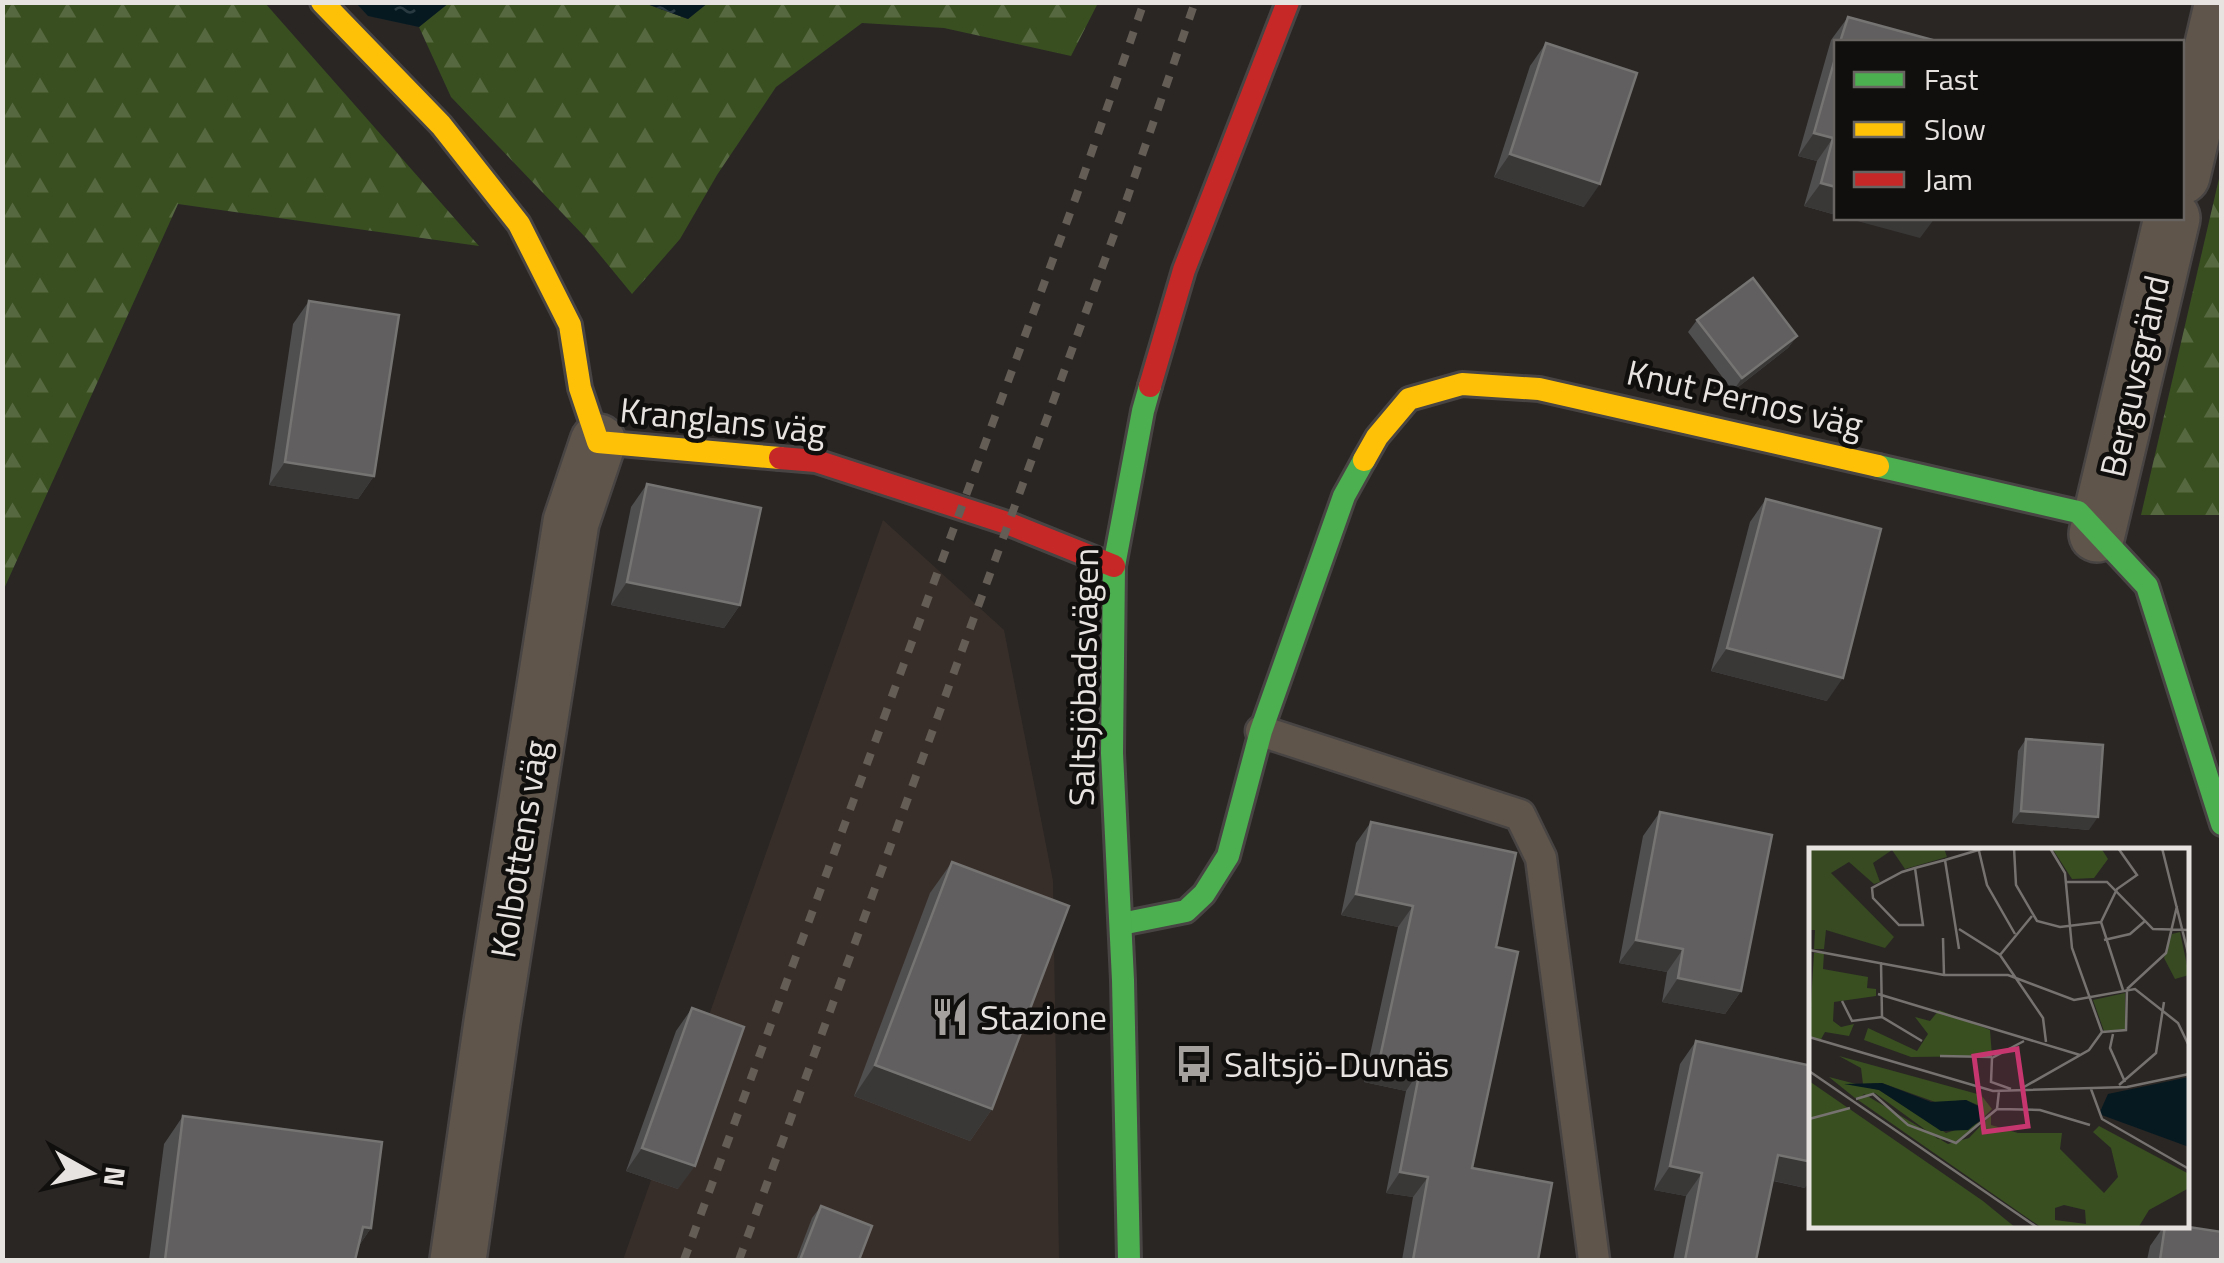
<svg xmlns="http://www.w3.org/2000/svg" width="2224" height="1263" font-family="'Titillium Web',sans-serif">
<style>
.built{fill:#382e29}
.forest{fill:url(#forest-firs)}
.water{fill:url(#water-ripples)}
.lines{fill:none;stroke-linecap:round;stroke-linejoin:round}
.lane-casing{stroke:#474443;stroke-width:35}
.street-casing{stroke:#474443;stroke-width:60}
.fast-casing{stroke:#474443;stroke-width:28}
.slow-casing{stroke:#474443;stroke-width:28}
.jam-casing{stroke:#474443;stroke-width:28}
.lane{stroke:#5f554b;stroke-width:30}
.street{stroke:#5f554b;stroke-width:55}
.fast{stroke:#4caf50;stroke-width:22}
.slow{stroke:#ffc107;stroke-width:22}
.jam{stroke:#c62828;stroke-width:22}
.rail{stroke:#645d56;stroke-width:8;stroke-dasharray:12 12;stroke-linecap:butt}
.wall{fill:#504f4f}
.shaded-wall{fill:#3a3837}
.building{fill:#615f5f;stroke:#767473;stroke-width:2.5}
.labels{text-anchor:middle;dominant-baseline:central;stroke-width:9;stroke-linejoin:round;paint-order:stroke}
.street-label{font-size:35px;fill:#e7e3e1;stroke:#110f0d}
.poi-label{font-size:35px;fill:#e7e3e1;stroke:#110f0d;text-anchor:start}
.inset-road{fill:none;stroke:#757270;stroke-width:2.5}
.view{fill:#c8366f;fill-opacity:0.15;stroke:#c8366f;stroke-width:5}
.inset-edge{fill:none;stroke:#e7e3e1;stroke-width:5}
</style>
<defs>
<pattern id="forest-firs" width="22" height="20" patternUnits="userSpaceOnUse" patternTransform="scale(2.5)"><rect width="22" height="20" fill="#394f20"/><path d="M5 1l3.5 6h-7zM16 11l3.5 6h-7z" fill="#566840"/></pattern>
<pattern id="water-ripples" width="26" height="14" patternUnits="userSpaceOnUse" patternTransform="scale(2.5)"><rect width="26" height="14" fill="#061921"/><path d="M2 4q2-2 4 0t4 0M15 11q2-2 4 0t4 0" fill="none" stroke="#2a3a41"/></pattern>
</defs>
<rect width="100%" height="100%" fill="#292624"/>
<polygon class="built" points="883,520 1004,630 1053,881 1059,1260 623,1260"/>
<g class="forest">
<polygon points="3,2 265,3 479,246 178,204 3,591"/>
<polygon points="449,2 644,3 688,19 708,2 1098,3 1071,56 944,28 862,23 776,87 717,175 680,239 632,294 586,238 451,97 419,27"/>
<polygon points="2221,170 2221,515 2141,515"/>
</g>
<g class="water">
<polygon points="356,3 449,3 419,27 368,16"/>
<polygon points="644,3 708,2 708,3 688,19"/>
</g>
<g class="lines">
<g class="lane-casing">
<polyline id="lane" points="1261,731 1520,815 1541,858 1594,1260"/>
</g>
<g class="street-casing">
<g id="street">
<polyline points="2182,176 2222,6"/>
<polyline points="2097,534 2172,218"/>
<polyline points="458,1260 492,1022 571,522 598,442"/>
</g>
</g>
<g class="fast-casing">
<g id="fast">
<polyline points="1878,466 2078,512 2147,586 2222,824"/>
<polyline points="1121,924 1186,911 1204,894 1228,856 1261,731 1344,496 1364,460"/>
<polyline points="1129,1260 1123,980 1112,753 1114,566 1143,411 1150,386"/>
</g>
</g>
<g class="slow-casing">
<g id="slow">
<polyline points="322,2 441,125 519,224 570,325 580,388 598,442 780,458"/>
<polyline points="1364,460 1377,437 1409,399 1462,384 1539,389 1878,466"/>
</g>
</g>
<g class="jam-casing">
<g id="jam">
<polyline points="1150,386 1184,270 1288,2"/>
<polyline points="780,458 816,461 1007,523 1114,566"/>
</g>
</g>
<use href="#lane" class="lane"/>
<use href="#street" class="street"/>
<use href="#fast" class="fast"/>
<use href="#slow" class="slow"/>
<use href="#jam" class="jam"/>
<g class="rail">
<polyline points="684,1260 1076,197 1144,2"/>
<polyline points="739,1260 1122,213 1195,2"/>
</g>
</g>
<g class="wall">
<polygon points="1848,17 1940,42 1836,42 1836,215 1804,206 1817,161 1798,156 1831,40"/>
<polygon points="1546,43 1584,207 1494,177 1530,66"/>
<polygon points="309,301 374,476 358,499 269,485 293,324"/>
<polygon points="1697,320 1797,336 1788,348 1733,391 1688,332"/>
<polygon points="647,484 740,605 724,628 611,605 631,507"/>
<polygon points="1766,499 1827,701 1711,671 1750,522"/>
<polygon points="2026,739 2089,830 2012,823 2018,751"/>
<polygon points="1660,812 1741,991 1725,1014 1662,1002 1667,972 1619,963 1643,836"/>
<polygon points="1371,822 1496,947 1472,1168 1538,1260 1402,1260 1413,1197 1386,1193 1406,1091 1364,1082 1398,927 1341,915 1356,843"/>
<polygon points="952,862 992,1109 970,1141 854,1096 930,893"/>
<polygon points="692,1008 678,1189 626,1171 676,1031"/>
<polygon points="1696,1041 1805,1188 1773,1181 1756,1260 1673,1260 1686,1196 1654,1190 1680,1064"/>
<polygon points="183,1116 371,1228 358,1247 355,1260 149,1260 164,1144"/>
<polygon points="821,1206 859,1260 796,1260 812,1218"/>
<polygon points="2164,1226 2182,1226 2222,1260 2147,1260 2150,1246"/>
</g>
<g class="shaded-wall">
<polygon points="1814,133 1833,138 1817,161 1798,156"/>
<polygon points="1510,154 1600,184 1584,207 1494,177"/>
<polygon points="1821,183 1836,187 1836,215 1804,206"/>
<polygon points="1846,218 1935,218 1920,238"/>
<polygon points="1797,336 1788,348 1733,391 1742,378"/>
<polygon points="285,462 374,476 358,499 269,485"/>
<polygon points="627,582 740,605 724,628 611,605"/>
<polygon points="1727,648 1843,678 1827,701 1711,671"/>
<polygon points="2021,811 2098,817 2089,830 2012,823"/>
<polygon points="1356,894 1413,906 1398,927 1341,915"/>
<polygon points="1636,940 1683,949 1667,972 1619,963"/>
<polygon points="1678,978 1741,991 1725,1014 1662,1002"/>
<polygon points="1379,1062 1420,1070 1406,1091 1364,1082"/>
<polygon points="875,1065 992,1109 970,1141 854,1096"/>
<polygon points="642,1148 695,1166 678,1189 626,1171"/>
<polygon points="1778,1155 1812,1162 1812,1179 1805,1188 1762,1178"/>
<polygon points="1670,1166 1702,1173 1686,1196 1654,1190"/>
<polygon points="1400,1172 1428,1177 1413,1197 1386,1193"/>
<polygon points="363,1227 371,1228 352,1256"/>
</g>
<g class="building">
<polygon points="1848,17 1940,42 1840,42"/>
<polygon points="1546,43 1637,73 1600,184 1510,154"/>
<polygon points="1836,55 1836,187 1821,183 1833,138 1814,133"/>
<polygon points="1753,278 1797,336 1742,378 1697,320"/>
<polygon points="309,301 399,315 374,476 285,462"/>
<polygon points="647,484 761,508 740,605 627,582"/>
<polygon points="1766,499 1881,529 1843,678 1727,648"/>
<polygon points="2026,739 2103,745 2098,817 2021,811"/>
<polygon points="1660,812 1772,835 1741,991 1678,978 1683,949 1636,940"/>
<polygon points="1371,822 1516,853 1496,947 1518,952 1472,1168 1552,1183 1538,1260 1413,1260 1428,1177 1400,1172 1420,1070 1379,1062 1413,906 1356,894"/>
<polygon points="952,862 1069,906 992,1109 875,1065"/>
<polygon points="692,1008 744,1027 695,1166 642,1148"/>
<polygon points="1696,1041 1812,1066 1812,1162 1778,1155 1756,1260 1685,1260 1702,1173 1670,1166"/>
<polygon points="183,1116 382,1142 371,1228 363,1227 355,1260 165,1260"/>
<polygon points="821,1206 872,1226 859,1260 800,1260"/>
<polygon points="2165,1226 2182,1226 2222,1232 2222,1260 2160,1260"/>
</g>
<defs>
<g id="restaurant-bare" transform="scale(3)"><path d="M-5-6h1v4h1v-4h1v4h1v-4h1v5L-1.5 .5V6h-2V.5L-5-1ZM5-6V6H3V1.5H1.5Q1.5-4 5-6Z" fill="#a4a19f" stroke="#110f0d" stroke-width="2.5" paint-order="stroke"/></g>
<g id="bus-bare" transform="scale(3)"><path d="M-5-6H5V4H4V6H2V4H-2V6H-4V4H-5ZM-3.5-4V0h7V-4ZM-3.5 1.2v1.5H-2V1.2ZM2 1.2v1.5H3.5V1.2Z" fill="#a4a19f" stroke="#110f0d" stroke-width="2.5" paint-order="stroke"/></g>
</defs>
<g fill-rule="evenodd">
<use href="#restaurant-bare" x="950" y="1017"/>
<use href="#bus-bare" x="1194" y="1064"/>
</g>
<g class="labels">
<g class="street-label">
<text transform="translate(2134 376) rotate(-77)">Berguvsgränd</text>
<text transform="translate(1745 398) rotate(13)">Knut Pernos väg</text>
<text transform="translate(723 420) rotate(6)">Kranglans väg</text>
<text transform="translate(1083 677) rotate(-89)">Saltsjöbadsvägen</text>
<text transform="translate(519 849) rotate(-81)">Kolbottens väg</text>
</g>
<g class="poi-label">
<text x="980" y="1017">Stazione</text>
<text x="1224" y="1064">Saltsjö-Duvnäs</text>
</g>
</g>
<g transform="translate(1809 848)">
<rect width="380" height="380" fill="#292624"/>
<path d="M 243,0 L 292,0 L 299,11 L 285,30 L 263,31 ZM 5,105 L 15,105 L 14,121 L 59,129 L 58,140 L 67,141 L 67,148 L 25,154 L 24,173 L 32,179 L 45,176 L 40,188 L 16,184 L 11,193 L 0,188 ZM 130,162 L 181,182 L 183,208 L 102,209 L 55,192 L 59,180 L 108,203 L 119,186 L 106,169 L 121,173 ZM 30,208 L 172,247 L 183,261 L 174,270 L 171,258 L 157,252 L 129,255 L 73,235 L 54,236 L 52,220 ZM 20,229 L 70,242 L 137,285 L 172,274 L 146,294 L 129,291 L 66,245 L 46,250 ZM 0,233 L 174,353 L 207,380 L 0,380 ZM 55,246 L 139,296 L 160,290 L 182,267 L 182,277 L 209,285 L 253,285 L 251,301 L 295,345 L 309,329 L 302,300 L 284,284 L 290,278 L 380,326 L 380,340 L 340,362 L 329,380 L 233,380 L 49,252 ZM 255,357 L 276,362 L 277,376 L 246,372 L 246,360 Z" fill="#394f20" fill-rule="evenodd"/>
<path d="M 0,0 L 135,0 L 138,9 L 96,21 L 83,2 L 64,15 L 71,34 L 65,36 L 40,14 L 22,25 L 85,89 L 76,100 L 17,82 L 15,101 L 5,101 L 6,82 L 0,82 ZM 371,84 L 380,127 L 366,131 L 355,110 L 363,86 ZM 316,145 L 316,181 L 295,183 L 284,152 Z" fill="#374a21"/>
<path d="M 380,229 L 380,299 L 290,266 L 299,246 ZM 73,235 L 122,254 L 157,252 L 173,260 L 174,270 L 159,282 L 132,283 L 70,242 L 35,236 Z" fill="#061921"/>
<path class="inset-road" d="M 205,0 L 207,37 L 228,73 L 251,79 L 292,74M 241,0 L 256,25 L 263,100 L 293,184M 309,0 L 328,27 L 308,41 L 292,74 L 314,142M 353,0 L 380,109M 170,3 L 178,37 L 206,86M 136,12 L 150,101M 106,20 L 114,77 L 90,77 L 64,50 L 63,40 L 93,24 L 106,20 L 136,12 L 176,0M 258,34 L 298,34 L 344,81 L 380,82M 150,81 L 191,107 L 234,170 L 237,194M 134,90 L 135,127M 295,92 L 321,86 L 336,73M 0,102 L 135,127 L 199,127 L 265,152 L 326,141 L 369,175 L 380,198M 191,107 L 223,68M 72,114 L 73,169 L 113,193M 318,141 L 357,105 L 368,58M 69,146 L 271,207M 33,153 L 43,173 L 73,169M 293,184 L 317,182 L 318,141M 304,186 L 301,200 L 316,234M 0,189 L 184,243 L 318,239 L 380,226M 131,208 L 183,209M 0,223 L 229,380M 310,237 L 347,205 L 355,154M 215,239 L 280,202 L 293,184M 202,241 L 182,234 L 183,210 L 215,193M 282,241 L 293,271 L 380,321M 47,251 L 64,246 L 99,277 L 147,295 L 188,261 L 190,243M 188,261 L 231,262 L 281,277M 0,271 L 41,260"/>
<path class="view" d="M 208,201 L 219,278 L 175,284 L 165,208 Z"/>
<rect width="380" height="380" class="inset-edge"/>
</g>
<rect width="2224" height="1263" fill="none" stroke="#e7e3e1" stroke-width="10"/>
<rect x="1834" y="40" width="350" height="180" fill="#110f0d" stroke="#676462" stroke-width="2.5"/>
<rect x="1854" y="72" width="50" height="15" fill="#4caf50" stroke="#676462" stroke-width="2.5"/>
<text x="1924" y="90" font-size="30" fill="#e7e3e1">Fast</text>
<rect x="1854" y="122" width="50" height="15" fill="#ffc107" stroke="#676462" stroke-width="2.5"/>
<text x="1924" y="140" font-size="30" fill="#e7e3e1">Slow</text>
<rect x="1854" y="172" width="50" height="15" fill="#c62828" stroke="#676462" stroke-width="2.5"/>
<text x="1924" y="190" font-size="30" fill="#e7e3e1">Jam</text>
<g transform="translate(90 1173) rotate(98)" stroke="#110f0d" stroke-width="8" paint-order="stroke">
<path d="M0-8L18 38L0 25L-18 38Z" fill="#e7e3e1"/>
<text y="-15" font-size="28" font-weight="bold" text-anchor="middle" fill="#e7e3e1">N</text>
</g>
</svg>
